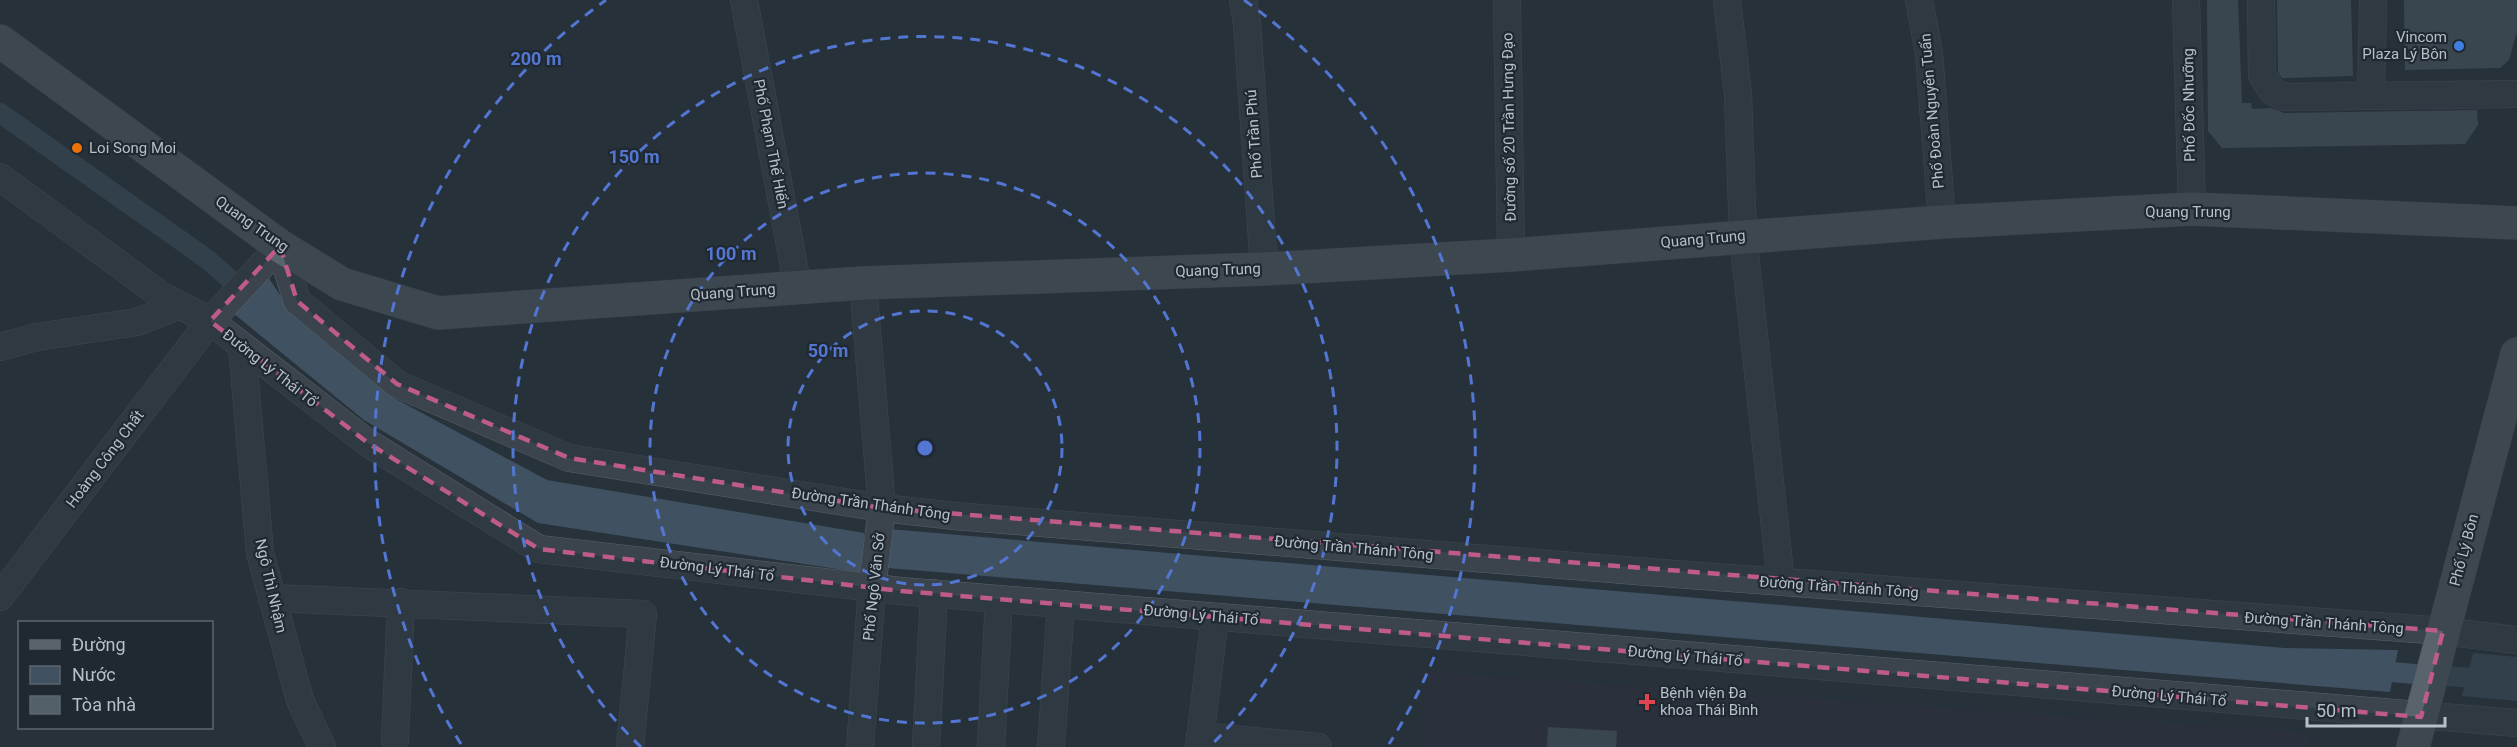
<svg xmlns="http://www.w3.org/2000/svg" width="2517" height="747" font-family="Roboto,sans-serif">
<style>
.medical{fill:#32323e}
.water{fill:#405262}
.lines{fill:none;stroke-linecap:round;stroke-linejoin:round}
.canal{stroke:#405262;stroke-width:20}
.building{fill:#535f69}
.minor-casing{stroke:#59626a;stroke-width:28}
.major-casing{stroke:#444d55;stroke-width:34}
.minor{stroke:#3b444c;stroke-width:27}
.major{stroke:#59636c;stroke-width:33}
.marked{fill:none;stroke:#be5b86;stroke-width:4.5;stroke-dasharray:12 8;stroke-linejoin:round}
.ring{fill:none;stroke:#5376d2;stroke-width:3;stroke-dasharray:10 8}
.shop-dot{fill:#3f7fe0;stroke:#202931;stroke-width:2}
.food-dot{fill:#e8710a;stroke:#202931;stroke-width:2}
.health-dot{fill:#e0444e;stroke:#202931;stroke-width:2}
.labels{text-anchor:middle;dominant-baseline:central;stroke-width:4.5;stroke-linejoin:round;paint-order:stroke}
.poi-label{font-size:15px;fill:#b7bfc7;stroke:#202931;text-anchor:start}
.street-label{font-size:15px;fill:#b7bfc7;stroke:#202931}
.centre{fill:#5376d2;stroke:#202931;stroke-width:3}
.ring-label{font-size:18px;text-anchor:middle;font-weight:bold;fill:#5376d2;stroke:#202931;stroke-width:4.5;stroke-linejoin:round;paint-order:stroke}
</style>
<rect width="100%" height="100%" fill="#27323b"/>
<polygon class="medical" points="1427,672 2308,733 2308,747 1424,747"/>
<g class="water">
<polygon points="268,277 288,307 394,398 547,480 864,533 863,573 538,523 364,420 233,313"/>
<polygon points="888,529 2285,648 2398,650 2390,692 888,568"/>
<polygon points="2473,653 2517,657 2517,701 2462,696"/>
</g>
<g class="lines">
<g class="canal">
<polyline points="0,113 207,259 249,296"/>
<polyline points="2367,670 2415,674"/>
<polyline points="2448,676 2517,682"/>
</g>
</g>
<g class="building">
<polygon points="2207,0 2238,0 2242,103 2251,103 2252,109 2272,108 2284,113 2477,110 2478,125 2465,144 2222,148 2208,131"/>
<polygon points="2277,0 2351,0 2353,76 2282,78 2278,72"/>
<polygon points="2404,0 2517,0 2517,31 2509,60 2500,68 2405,70"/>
<polygon points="1548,727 1617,731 1616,747 1547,747"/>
</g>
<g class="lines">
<g class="minor-casing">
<g id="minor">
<polyline points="744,0 798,288"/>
<polyline points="1243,0 1247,23 1264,269"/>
<polyline points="1507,0 1511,255"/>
<polyline points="1727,0 1738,94 1743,236 1781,582"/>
<polyline points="1919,0 1929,53 1942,222"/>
<polyline points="2186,0 2192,209"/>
<polyline points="2261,0 2262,75 2272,91 2284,97 2517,94"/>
<polyline points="2371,96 2373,0"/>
<polyline points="0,177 162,296 210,321 368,443 539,549 901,591 2517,723"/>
<polyline points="242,346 260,553 300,700 322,747"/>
<polyline points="0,347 37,337 137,322 178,306"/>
<polyline points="0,597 210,321 280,246 297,301 397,384 569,458 882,508 955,516 1648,572 2443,631 2517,640"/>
<polyline points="272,598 643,614 630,747"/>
<polyline points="1200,736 1318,747"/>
<polyline points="395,740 401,602"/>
<polyline points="860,747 872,588 882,508 863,283"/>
<polyline points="926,747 934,593"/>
<polyline points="991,747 999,599"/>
<polyline points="1051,747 1061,604"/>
<polyline points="1199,747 1215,617"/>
</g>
</g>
<g class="major-casing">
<g id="major">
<polyline points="0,41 280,246 342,284 438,313 863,283 1264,269 1511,255 1942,222 2192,209 2517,223"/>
<polyline points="2413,747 2517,354"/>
</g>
</g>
<use href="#minor" class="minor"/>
<use href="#major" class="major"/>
</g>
<path d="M0 0H2517V747H0ZM 280,246 L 297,301 L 397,384 L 569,458 L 882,508 L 2443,631 L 2421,717 L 901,591 L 539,549 L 368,443 L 210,321 Z" fill="#27323b" fill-opacity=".55" fill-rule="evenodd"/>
<path class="marked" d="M 280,246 L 297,301 L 397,384 L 569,458 L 882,508 L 2443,631 L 2421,717 L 901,591 L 539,549 L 368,443 L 210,321 Z"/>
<g class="ring">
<circle cx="925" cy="448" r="137"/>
<circle cx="925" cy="448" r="275"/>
<path d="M641 747A412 412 0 1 1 1209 747"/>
<path d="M461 744A550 550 0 0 1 606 0M1244 0A550 550 0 0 1 1389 744"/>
</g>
<circle class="shop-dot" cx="2459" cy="46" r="6"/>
<circle class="food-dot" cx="77" cy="148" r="6"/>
<path class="health-dot" d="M1644 693h6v6h6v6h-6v6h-6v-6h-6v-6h6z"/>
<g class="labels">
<g class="poi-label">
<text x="2447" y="37" text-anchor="end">Vincom<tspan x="2447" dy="17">Plaza Lý Bôn</tspan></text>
<text x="89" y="148">Loi Song Moi</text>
<text x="1660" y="693">Bệnh viện Đa<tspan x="1660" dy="17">khoa Thái Bình</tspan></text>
</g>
<g class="street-label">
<text transform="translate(2189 105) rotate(-91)">Phố Đốc Nhưỡng</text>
<text transform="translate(1932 111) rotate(-95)">Phố Đoàn Nguyên Tuấn</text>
<text transform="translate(1509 127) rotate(-91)">Đường số 20 Trần Hưng Đạo</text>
<text transform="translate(1254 134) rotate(-94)">Phố Trần Phú</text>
<text transform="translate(771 144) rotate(79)">Phố Phạm Thế Hiển</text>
<text x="2188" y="212">Quang Trung</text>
<text transform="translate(252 224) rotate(35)">Quang Trung</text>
<text transform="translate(1703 239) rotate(-5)">Quang Trung</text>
<text transform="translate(1218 270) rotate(-2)">Quang Trung</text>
<text transform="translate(733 292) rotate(-4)">Quang Trung</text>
<text transform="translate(270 368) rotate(38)">Đường Lý Thái Tổ</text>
<text transform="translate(105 459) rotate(-53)">Hoàng Công Chất</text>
<text transform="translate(871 504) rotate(8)">Đường Trần Thánh Tông</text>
<text transform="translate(1354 548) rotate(5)">Đường Trần Thánh Tông</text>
<text transform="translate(2464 550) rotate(-75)">Phố Lý Bôn</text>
<text transform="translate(717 569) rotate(7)">Đường Lý Thái Tổ</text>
<text transform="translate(271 586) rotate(77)">Ngô Thì Nhậm</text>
<text transform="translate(874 587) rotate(-84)">Phố Ngô Văn Sở</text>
<text transform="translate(1839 587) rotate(4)">Đường Trần Thánh Tông</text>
<text transform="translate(1201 615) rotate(5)">Đường Lý Thái Tổ</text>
<text transform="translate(2324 623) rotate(4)">Đường Trần Thánh Tông</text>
<text transform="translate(1685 656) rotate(5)">Đường Lý Thái Tổ</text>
<text transform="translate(2169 696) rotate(5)">Đường Lý Thái Tổ</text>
</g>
</g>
<circle cx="925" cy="448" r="9" class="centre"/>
<g class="ring-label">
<text x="536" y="65">200 m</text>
<text x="634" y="163">150 m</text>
<text x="731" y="260">100 m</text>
<text x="828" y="357">50 m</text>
</g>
<rect x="18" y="621" width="195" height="108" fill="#202931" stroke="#5c656d" stroke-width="1.5"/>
<rect x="30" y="640" width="30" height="9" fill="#59636c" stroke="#5c656d" stroke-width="1.5"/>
<text x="72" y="651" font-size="18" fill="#b7bfc7">Đường</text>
<rect x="30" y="666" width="30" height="18" fill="#405262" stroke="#5c656d" stroke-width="1.5"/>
<text x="72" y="681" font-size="18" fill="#b7bfc7">Nước</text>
<rect x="30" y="696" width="30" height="18" fill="#535f69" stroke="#5c656d" stroke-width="1.5"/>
<text x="72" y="711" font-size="18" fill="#b7bfc7">Tòa nhà</text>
<path d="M2307 717v9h138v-9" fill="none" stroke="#b7bfc7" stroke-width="3"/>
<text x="2316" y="717" font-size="18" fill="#b7bfc7" stroke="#202931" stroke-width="4.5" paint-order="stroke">50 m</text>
</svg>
